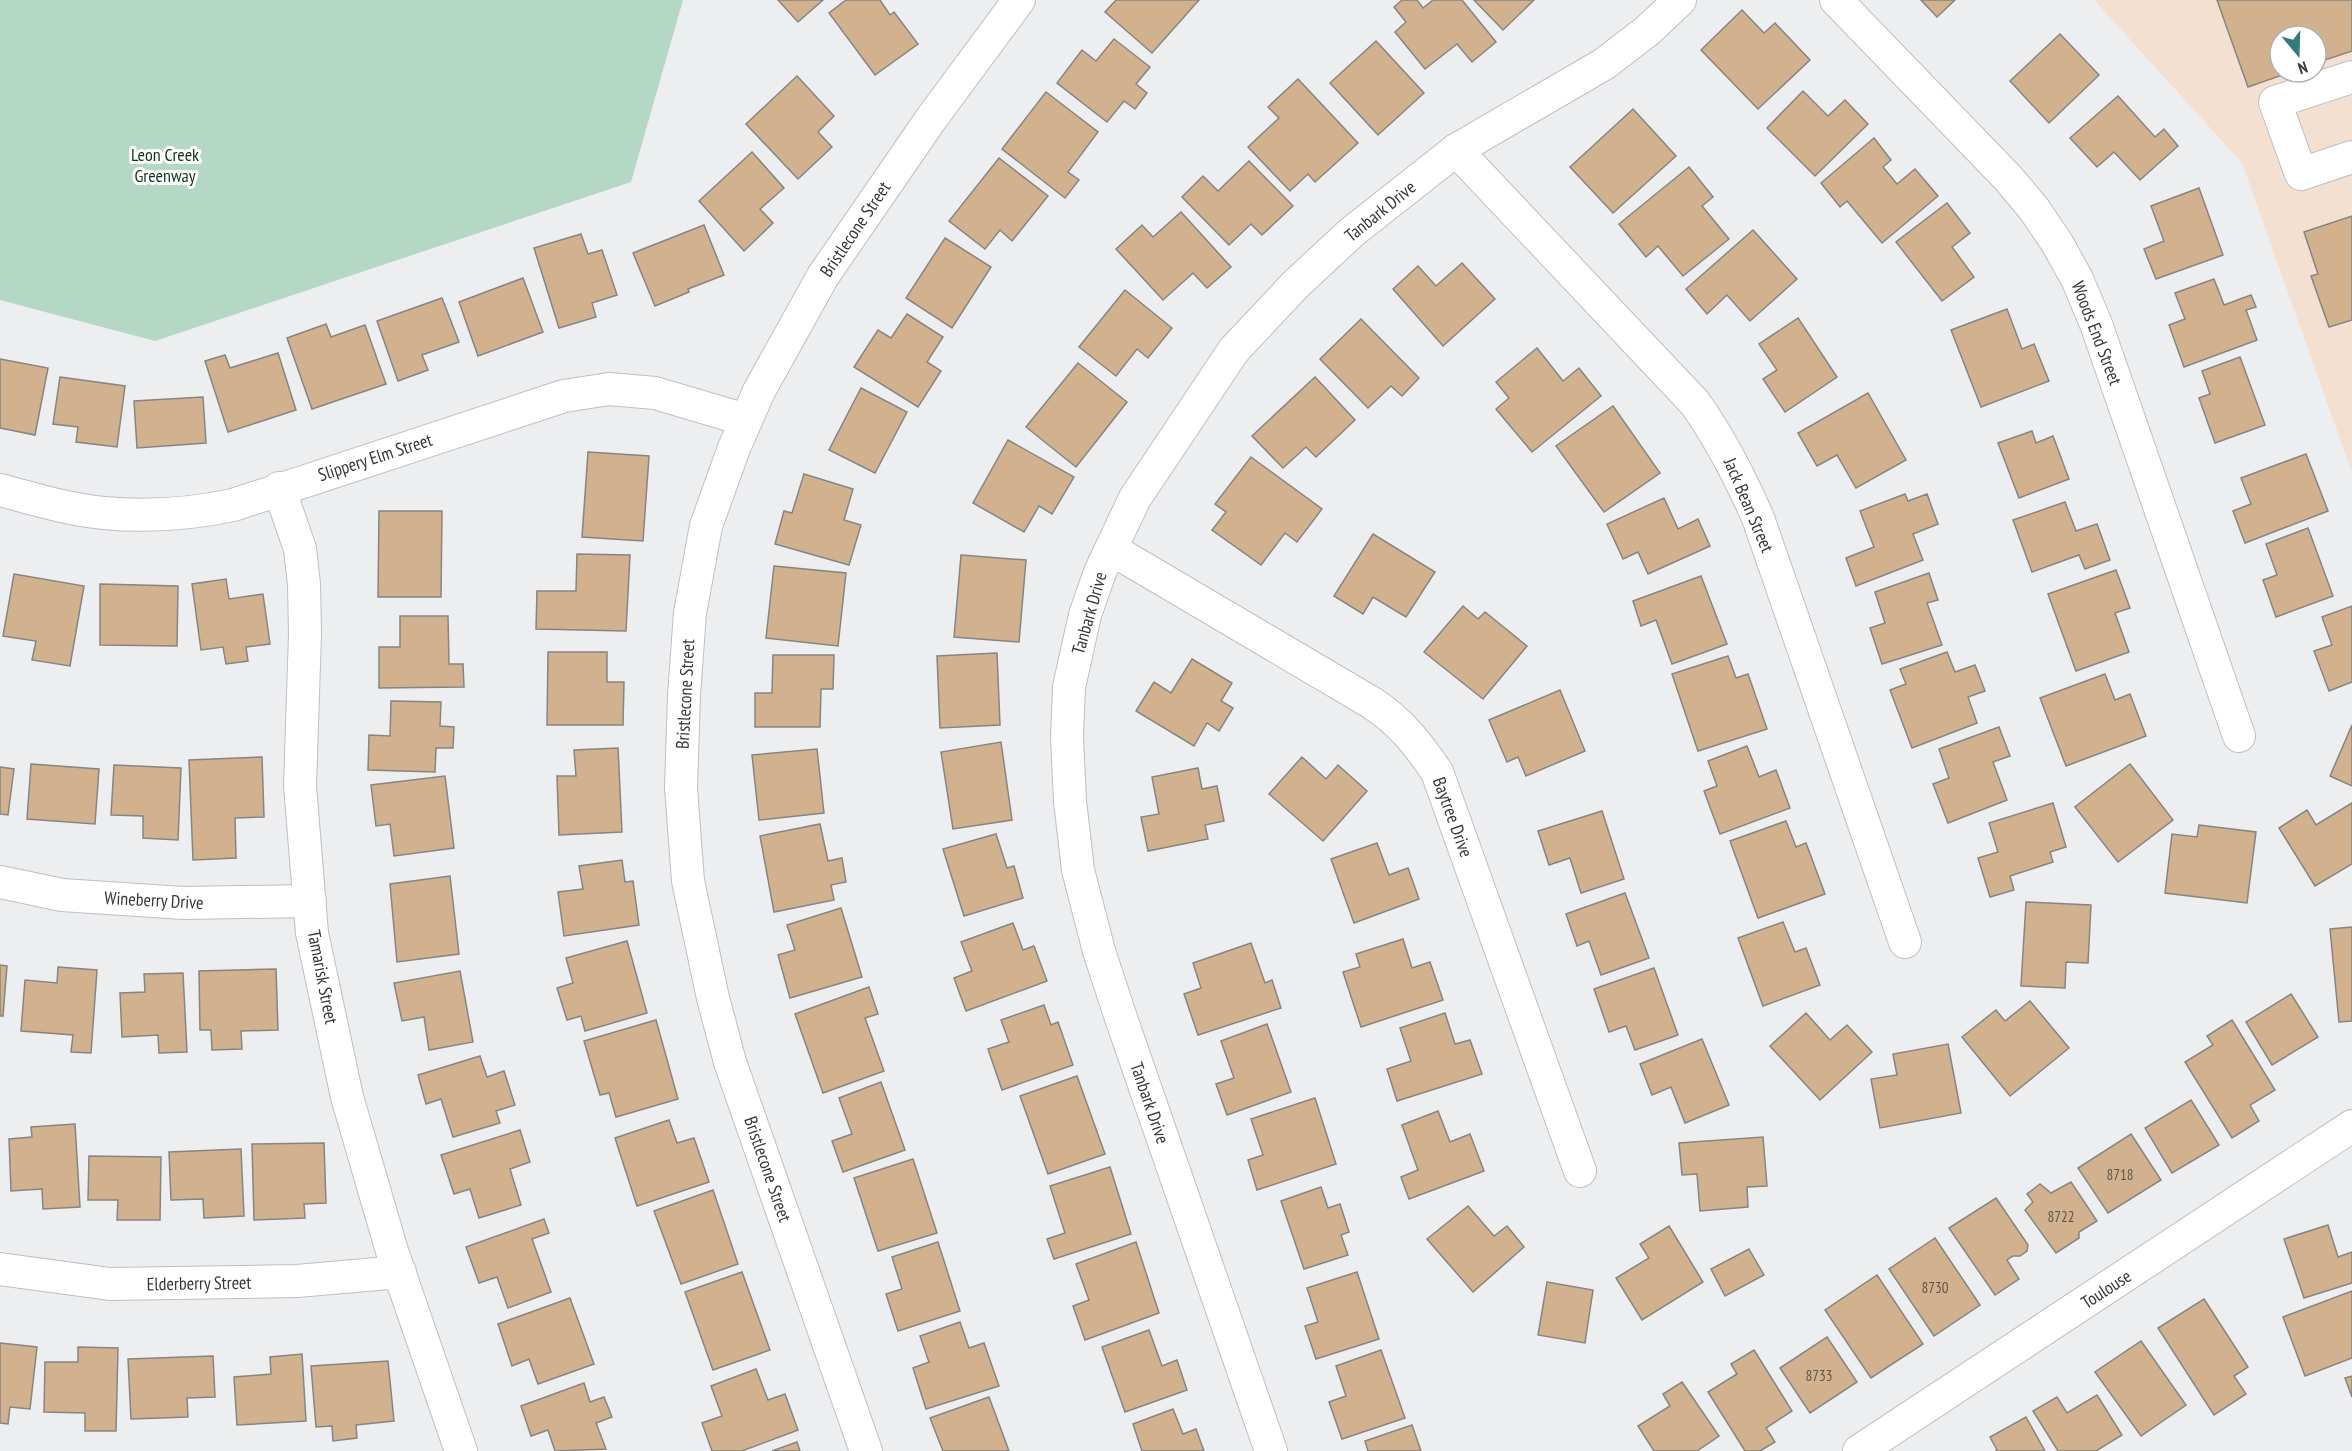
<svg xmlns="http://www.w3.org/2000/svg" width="2352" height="1451" font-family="'PT Sans Narrow',sans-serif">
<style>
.commercial{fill:#f4e0d1;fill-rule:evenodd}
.green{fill:#b4d8c5}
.building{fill:#d2b28e;stroke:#868583;stroke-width:1.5}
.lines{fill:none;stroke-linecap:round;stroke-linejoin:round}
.minor-casing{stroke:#bebfc1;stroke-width:34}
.minor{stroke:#fff;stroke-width:32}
.labels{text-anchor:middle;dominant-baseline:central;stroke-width:6;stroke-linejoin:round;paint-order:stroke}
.number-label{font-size:15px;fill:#5e564e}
.park-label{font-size:18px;fill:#0d3524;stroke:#fff}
.street-label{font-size:18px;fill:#373738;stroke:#fff}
</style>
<rect width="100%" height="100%" fill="#edeef0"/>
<path class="commercial" d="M 2094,0 L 2352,0 L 2352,473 L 2242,163 ZM 2280,36 L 2316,36 L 2316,72 L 2280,72 Z"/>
<polygon class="green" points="0,0 683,0 631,182 155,341 0,300"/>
<g class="building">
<polygon points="778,0 823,0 798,22"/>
<polygon points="846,0 880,0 890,15 894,12 918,44 875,75 829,13"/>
<polygon points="1116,0 1199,0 1152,53 1105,12"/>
<polygon points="1402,0 1417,0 1423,8 1433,0 1462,0 1496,42 1472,62 1457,44 1425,69 1395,32 1406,22 1394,7"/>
<polygon points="1474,0 1534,0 1503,30"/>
<polygon points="1921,0 1955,0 1937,17"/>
<polygon points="2217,0 2352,0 2352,51 2316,63 2316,36 2280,36 2280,72 2291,72 2248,87"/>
<polygon points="1742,10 1764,33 1775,23 1810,60 1758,109 1701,50"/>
<polygon points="2060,34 2099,75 2049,123 2010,81"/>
<polygon points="1114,39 1150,67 1136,84 1147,93 1135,109 1124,101 1107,122 1057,83 1082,50 1096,61"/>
<polygon points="1376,41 1424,93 1378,135 1330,83"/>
<polygon points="797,76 834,116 818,132 832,147 798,179 746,124"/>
<polygon points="1298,79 1358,143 1315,182 1308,174 1290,191 1248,147 1279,118 1268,107"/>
<polygon points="1803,91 1828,116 1845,100 1868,124 1815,176 1767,128"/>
<polygon points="1046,92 1098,132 1068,172 1079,180 1065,198 1002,149"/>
<polygon points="2118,96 2155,137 2164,129 2178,146 2140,180 2114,152 2097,167 2070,138"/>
<polygon points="1633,109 1676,156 1613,213 1570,167"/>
<polygon points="1874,138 1891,160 1883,167 1897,184 1915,169 1938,196 1882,243 1847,201 1840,207 1821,183"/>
<polygon points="752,152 784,188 760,209 773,223 744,251 699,201"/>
<polygon points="999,158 1048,196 1012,241 1000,230 985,249 949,221"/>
<polygon points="1249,161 1293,206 1262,235 1251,224 1229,245 1182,197 1203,176 1218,191"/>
<polygon points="1689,167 1713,197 1702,206 1729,239 1683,276 1658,246 1646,257 1619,224"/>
<polygon points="2199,188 2223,255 2156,279 2144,249 2164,241 2151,206"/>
<polygon points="1947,203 1970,233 1952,247 1974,277 1942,301 1896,242"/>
<polygon points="1181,212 1231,267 1207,288 1193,273 1163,300 1116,249 1142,225 1153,237"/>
<polygon points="2352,216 2352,320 2329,327 2311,276 2318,274 2304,232"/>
<polygon points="704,225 724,275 688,289 689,292 655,306 633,253"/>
<polygon points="1753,230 1797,279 1750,321 1727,295 1707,314 1686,289"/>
<polygon points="581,234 588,254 602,250 617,295 592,303 596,317 559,328 534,248"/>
<polygon points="945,238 991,267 952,328 906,298"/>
<polygon points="1462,263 1495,299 1443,346 1393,289 1418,266 1436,286"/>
<polygon points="523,278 543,332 478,356 459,302"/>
<polygon points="2214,279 2224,305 2251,295 2256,307 2246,310 2257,340 2184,367 2169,325 2185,319 2175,293"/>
<polygon points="1125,290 1172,328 1148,358 1137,349 1116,376 1079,347"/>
<polygon points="442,298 459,342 422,355 428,370 398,381 377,321"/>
<polygon points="2007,309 2022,349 2034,344 2049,381 1981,407 1951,330"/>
<polygon points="907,314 943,337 927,362 941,371 918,407 854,367 878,330 891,338"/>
<polygon points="1798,318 1837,377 1785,412 1763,379 1777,370 1759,344"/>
<polygon points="1361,319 1419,378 1402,396 1391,386 1368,408 1320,359"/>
<polygon points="326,324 331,337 365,325 386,384 312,409 287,338"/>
<polygon points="1537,348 1563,381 1579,368 1601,396 1532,452 1496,409 1509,398 1496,382"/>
<polygon points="278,353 296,410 228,432 205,361 225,355 230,368"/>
<polygon points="2240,357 2265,425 2215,443 2199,398 2210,394 2202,371"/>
<polygon points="0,359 48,368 35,435 0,428"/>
<polygon points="1078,363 1127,402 1076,467 1026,427"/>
<polygon points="60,377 125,386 117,447 76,442 78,427 53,424"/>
<polygon points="1315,377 1355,420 1316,457 1306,447 1283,468 1252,436"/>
<polygon points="861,388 907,412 875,473 829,450"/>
<polygon points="1868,393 1906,460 1856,488 1837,455 1817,466 1798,433"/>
<polygon points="203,397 206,443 137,448 134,401"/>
<polygon points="1613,406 1660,473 1604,512 1556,446"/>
<polygon points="2032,431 2036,443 2053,436 2069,479 2019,498 1998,443"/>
<polygon points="1008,440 1074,477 1052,514 1039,506 1024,532 973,503"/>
<polygon points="588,452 649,456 643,541 582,537"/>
<polygon points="2306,454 2328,511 2245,543 2233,511 2251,504 2241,478"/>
<polygon points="1251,457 1322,509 1297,542 1285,533 1261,565 1212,530 1226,512 1215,504"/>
<polygon points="804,474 853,489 844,520 861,525 849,565 775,544 784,511 792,513"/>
<polygon points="1905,494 1908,501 1927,494 1938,524 1913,534 1923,560 1856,586 1846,558 1874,547 1860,511"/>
<polygon points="1664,498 1678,529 1698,519 1710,546 1648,574 1638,552 1623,559 1607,524"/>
<polygon points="2065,502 2076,531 2097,524 2110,560 2085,569 2079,555 2032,572 2013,520"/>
<polygon points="379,511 442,511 441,597 378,597"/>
<polygon points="2308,528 2333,596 2276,617 2263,580 2277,575 2266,544"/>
<polygon points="1373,534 1435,572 1406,617 1373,597 1363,614 1334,596"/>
<polygon points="577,554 630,555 626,631 536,629 537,591 576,591"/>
<polygon points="961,555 1026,560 1019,642 954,637"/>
<polygon points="774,566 846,573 838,646 766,638"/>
<polygon points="2116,570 2130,608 2115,613 2129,652 2076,671 2048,594"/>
<polygon points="1929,573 1938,600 1927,603 1942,645 1882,664 1870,628 1885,623 1875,592"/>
<polygon points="14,574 84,586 70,666 32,660 36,641 3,636"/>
<polygon points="1701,576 1727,644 1672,664 1656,620 1641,626 1633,601"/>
<polygon points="226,579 229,599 263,594 270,644 246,647 248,661 226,664 223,647 201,650 192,584"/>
<polygon points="100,584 178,586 177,646 100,645"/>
<polygon points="1463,606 1478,619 1485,612 1527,646 1483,699 1424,652"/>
<polygon points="2352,606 2352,682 2329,691 2314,651 2332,645 2322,617"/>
<polygon points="400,616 448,616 449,664 463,664 464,687 379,688 379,647 400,647"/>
<polygon points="548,652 607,652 607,682 624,682 623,725 547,725"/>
<polygon points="1947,652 1955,672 1975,665 1985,691 1968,697 1977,723 1912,748 1890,690 1906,684 1900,669"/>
<polygon points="997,653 1000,725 940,728 937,656"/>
<polygon points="773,655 834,655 833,689 821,689 820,727 755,727 755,693 772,693"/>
<polygon points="1728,656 1736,678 1748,674 1767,729 1698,751 1672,674"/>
<polygon points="1192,659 1232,683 1221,701 1233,708 1219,731 1207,723 1194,746 1136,711 1154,682 1171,693"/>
<polygon points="2105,674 2115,700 2130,694 2146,736 2066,766 2040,698"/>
<polygon points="1560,690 1585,751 1526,776 1518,757 1507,762 1489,720"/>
<polygon points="391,701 441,702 440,726 454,727 453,748 436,748 435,772 368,770 369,735 390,736"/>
<polygon points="2352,725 2352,786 2330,776"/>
<polygon points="1999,727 2010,756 1993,762 2007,800 1948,823 1933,784 1949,778 1939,749"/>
<polygon points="1001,742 1012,820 953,829 941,752"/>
<polygon points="1747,746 1759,777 1776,770 1790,808 1720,834 1704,791 1717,786 1708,761"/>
<polygon points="618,748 622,832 559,835 557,776 576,776 574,750"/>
<polygon points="817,749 824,813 759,820 752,755"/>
<polygon points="262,757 264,817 235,818 236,858 193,860 189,760"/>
<polygon points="1302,757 1326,779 1338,765 1367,791 1323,841 1269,794"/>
<polygon points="31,764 99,769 95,824 27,819"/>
<polygon points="2130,764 2173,820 2118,862 2075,807"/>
<polygon points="114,765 181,768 178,840 143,838 143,816 111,815"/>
<polygon points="0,767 14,769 8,815 0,814"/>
<polygon points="1198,768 1202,789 1217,786 1224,821 1205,825 1208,839 1148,851 1141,817 1159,814 1152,777"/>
<polygon points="445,776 454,848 394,856 390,824 376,826 371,785"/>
<polygon points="2053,803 2066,847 2050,852 2053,862 2010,876 2014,890 1990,897 1978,858 1998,852 1989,823"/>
<polygon points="2352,803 2352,864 2315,886 2279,828 2307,810 2316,825"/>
<polygon points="1602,811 1624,879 1581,893 1570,858 1549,865 1538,831"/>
<polygon points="1786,821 1796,847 1806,843 1825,894 1758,918 1730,841"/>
<polygon points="820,824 828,861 842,858 846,882 831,885 834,900 774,912 760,836"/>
<polygon points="2199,825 2256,832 2247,903 2165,893 2172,834 2197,837"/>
<polygon points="996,834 1007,868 1014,866 1023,898 964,916 943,849"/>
<polygon points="1377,843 1389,875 1408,868 1419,899 1354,923 1331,859"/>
<polygon points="622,860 625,882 633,881 639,925 564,936 558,892 583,889 579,866"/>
<polygon points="450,876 459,954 397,962 390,884"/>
<polygon points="1625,893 1649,958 1601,975 1589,941 1577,946 1566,914"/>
<polygon points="2026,902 2091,905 2088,963 2066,962 2065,988 2021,986"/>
<polygon points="841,908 862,977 790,998 778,955 795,950 787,925"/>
<polygon points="1783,922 1795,952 1806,948 1820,985 1763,1006 1738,938"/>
<polygon points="1013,923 1023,950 1034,946 1047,981 966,1011 954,978 972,971 961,942"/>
<polygon points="2352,927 2352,1021 2339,1022 2330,929"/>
<polygon points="1403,939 1412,968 1430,962 1443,1000 1361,1027 1343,972 1360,967 1356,954"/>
<polygon points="627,941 647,1013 585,1031 581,1016 567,1020 557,988 573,983 566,958"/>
<polygon points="1251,943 1265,983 1272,980 1281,1008 1198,1035 1184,994 1201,988 1193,963"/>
<polygon points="0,965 7,966 3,1016 0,1016"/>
<polygon points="58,967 97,970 91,1053 71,1052 73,1035 21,1031 25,980 57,983"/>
<polygon points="1654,968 1678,1035 1635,1050 1626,1026 1609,1032 1594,989"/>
<polygon points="276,969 278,1030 241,1031 242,1049 212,1050 211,1030 200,1030 199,971"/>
<polygon points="460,971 473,1042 429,1050 424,1017 402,1021 394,983"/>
<polygon points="183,973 187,1052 159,1053 158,1035 122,1037 120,993 145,992 144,974"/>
<polygon points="869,987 878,1014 865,1018 884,1071 823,1093 795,1014"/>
<polygon points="2291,994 2318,1037 2272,1065 2246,1022"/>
<polygon points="2030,1001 2069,1048 2010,1096 1962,1037 1996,1010 2005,1021"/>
<polygon points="1044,1005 1051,1025 1058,1022 1073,1065 1002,1090 988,1049 1009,1042 1001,1020"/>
<polygon points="1445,1013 1455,1044 1470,1040 1482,1074 1397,1101 1387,1069 1411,1061 1400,1028"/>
<polygon points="1806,1013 1830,1040 1847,1025 1872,1052 1820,1100 1770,1046"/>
<polygon points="656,1020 678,1099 616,1117 609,1093 600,1095 584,1041"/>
<polygon points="2232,1020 2275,1090 2250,1105 2259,1121 2232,1138 2185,1062 2213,1045 2207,1036"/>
<polygon points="1267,1024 1291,1092 1227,1115 1216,1084 1234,1078 1221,1041"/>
<polygon points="1702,1039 1729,1105 1685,1123 1671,1087 1652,1095 1640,1064"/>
<polygon points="1948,1044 1961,1113 1880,1128 1871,1079 1897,1075 1893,1054"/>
<polygon points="480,1056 487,1077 504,1071 515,1105 496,1111 500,1123 453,1137 441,1099 426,1104 418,1075"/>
<polygon points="1077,1076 1105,1154 1048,1174 1020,1096"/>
<polygon points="881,1082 905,1150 843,1172 832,1141 852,1134 839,1098"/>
<polygon points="1315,1098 1336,1164 1257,1190 1248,1160 1263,1155 1251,1119"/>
<polygon points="2191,1100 2219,1145 2172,1173 2145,1128"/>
<polygon points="1438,1111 1450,1142 1470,1134 1484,1171 1409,1199 1401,1177 1418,1170 1402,1125"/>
<polygon points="669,1120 677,1143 694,1138 709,1182 637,1206 615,1138"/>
<polygon points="75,1124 80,1207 43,1209 42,1189 11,1191 9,1139 32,1137 31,1127"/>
<polygon points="520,1130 530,1162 510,1169 521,1205 479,1218 470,1189 454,1194 441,1155"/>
<polygon points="2131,1134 2161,1180 2108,1213 2078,1168"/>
<polygon points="1763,1137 1767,1186 1747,1187 1748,1207 1700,1211 1697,1174 1682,1175 1679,1143"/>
<polygon points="324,1143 326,1203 304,1204 305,1218 254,1220 252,1144"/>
<polygon points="241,1149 244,1216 204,1218 203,1199 171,1200 169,1152"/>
<polygon points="89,1156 161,1157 160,1220 117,1220 118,1200 88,1200"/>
<polygon points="913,1159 937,1233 878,1251 854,1178"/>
<polygon points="1110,1167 1131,1234 1054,1259 1047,1239 1065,1233 1050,1186"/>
<polygon points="2071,1182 2097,1221 2079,1232 2079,1238 2056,1253 2025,1210 2033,1202 2027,1194 2040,1184 2051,1193"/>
<polygon points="1321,1187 1328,1208 1340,1204 1349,1232 1341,1235 1348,1255 1304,1269 1281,1201"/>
<polygon points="713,1190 738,1264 681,1284 654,1211"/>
<polygon points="1996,1198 2028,1245 2027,1251 2020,1256 2013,1256 2007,1260 2019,1279 1995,1295 1949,1228"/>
<polygon points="1468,1206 1494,1236 1507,1226 1524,1247 1473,1292 1427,1239"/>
<polygon points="544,1219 549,1233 532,1239 551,1292 508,1308 497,1277 479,1283 466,1247"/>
<polygon points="2328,1225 2338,1257 2352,1252 2352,1283 2304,1298 2284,1239"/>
<polygon points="1669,1226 1703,1282 1642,1320 1616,1278 1649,1258 1640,1244"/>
<polygon points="1935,1238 1980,1305 1934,1336 1889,1269"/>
<polygon points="938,1242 960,1311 898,1331 886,1294 902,1289 892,1257"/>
<polygon points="1136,1242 1159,1313 1085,1340 1073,1306 1089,1300 1076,1264"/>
<polygon points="1749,1249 1764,1275 1725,1296 1711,1269"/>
<polygon points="742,1272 770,1350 713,1370 685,1292"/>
<polygon points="1357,1272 1379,1339 1316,1359 1305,1326 1318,1322 1307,1288"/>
<polygon points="1877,1275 1923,1344 1871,1378 1825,1310"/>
<polygon points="1547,1282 1593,1290 1585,1343 1538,1335"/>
<polygon points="2352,1291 2352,1358 2305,1376 2283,1317"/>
<polygon points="570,1298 594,1364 538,1384 529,1359 512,1366 498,1324"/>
<polygon points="2204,1299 2248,1367 2234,1376 2246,1394 2214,1415 2158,1328"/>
<polygon points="960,1322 969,1348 984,1343 999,1386 926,1409 913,1368 929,1362 920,1336"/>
<polygon points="1149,1330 1162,1366 1177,1360 1187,1390 1125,1412 1102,1347"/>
<polygon points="1827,1337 1857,1382 1810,1413 1780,1368"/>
<polygon points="2141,1341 2186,1405 2141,1436 2095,1372"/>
<polygon points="0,1343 37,1347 30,1409 10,1407 8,1424 0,1423"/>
<polygon points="78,1347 118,1348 116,1431 85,1431 85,1413 44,1412 45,1362 78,1362"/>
<polygon points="1381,1350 1405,1418 1342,1439 1329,1402 1346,1396 1336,1366"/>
<polygon points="1754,1350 1792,1411 1766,1428 1775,1442 1760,1451 1745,1451 1708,1392 1737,1374 1731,1364"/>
<polygon points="302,1354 306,1421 237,1425 234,1377 271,1374 270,1357"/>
<polygon points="213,1356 215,1397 187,1398 188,1417 131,1419 128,1359"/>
<polygon points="388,1361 394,1421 356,1425 357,1438 333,1441 332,1426 316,1427 311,1366"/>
<polygon points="756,1369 768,1400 785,1394 798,1430 742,1451 712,1451 702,1423 722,1416 711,1386"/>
<polygon points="2352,1376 2352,1397 2345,1378"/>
<polygon points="1682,1382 1719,1436 1697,1451 1654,1451 1638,1426 1670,1406 1663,1394"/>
<polygon points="584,1383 590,1402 604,1397 612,1417 596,1423 606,1449 555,1451 548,1430 531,1436 521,1406"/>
<polygon points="2097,1395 2122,1435 2096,1451 2058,1451 2033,1411 2057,1397 2067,1413"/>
<polygon points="989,1397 1009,1451 943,1451 930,1418"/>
<polygon points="1173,1409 1183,1434 1196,1429 1204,1451 1142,1451 1133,1424"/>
<polygon points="2026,1417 2045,1451 1996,1451 1997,1450 1990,1437"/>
<polygon points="1412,1425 1421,1451 1368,1451 1365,1441"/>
<polygon points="797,1442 800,1451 772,1451"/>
</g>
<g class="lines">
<g class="minor-casing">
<g id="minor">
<polyline points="1836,0 2008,178 2034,209 2057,243 2077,279 2096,324 2239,736"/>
<polyline points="2352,77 2275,102 2301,174 2352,157"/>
<path d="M 1456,150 L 1695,403 C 1721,440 1740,477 1758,518 L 1905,942"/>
<polyline points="279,488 300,549 304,584 305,634 300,786 312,933 347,1097 392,1251 461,1451"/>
<path d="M 0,490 C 34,499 69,510 104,513 C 146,517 191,514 233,505 L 564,396 L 609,389 L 655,393 L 746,420"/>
<path d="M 1111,549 L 1372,703 C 1401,722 1418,744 1437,772 L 1580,1171"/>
<polyline points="0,882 62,895 183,903 310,901"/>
<polyline points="0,1269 110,1284 297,1281 400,1272"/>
<polyline points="866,1451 730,1062 713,998 688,881 681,788 684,695 690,613 706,526 734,448 759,391 823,276 931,119 1019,0"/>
<polyline points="1271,1451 1121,1018 1099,951 1078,870 1070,801 1067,737 1069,687 1085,615 1100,572 1135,498 1234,350 1295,285 1352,232 1456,150 1604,64 1647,31 1680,0"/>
<polyline points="1859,1451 2352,1126"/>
</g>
</g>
<use href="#minor" class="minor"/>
</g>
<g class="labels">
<g class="number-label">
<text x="2120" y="1174">8718</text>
<text x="2061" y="1216">8722</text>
<text x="1935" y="1287">8730</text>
<text x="1819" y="1375">8733</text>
</g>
<g class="park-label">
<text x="165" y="154">Leon Creek<tspan x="165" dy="21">Greenway</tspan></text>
</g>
<g class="street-label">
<text transform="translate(1380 211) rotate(-39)">Tanbark Drive</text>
<text transform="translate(855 229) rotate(-56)">Bristlecone Street</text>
<text transform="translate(2097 333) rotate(69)">Woods End Street</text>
<text transform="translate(375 457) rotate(-18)">Slippery Elm Street</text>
<text transform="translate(1749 505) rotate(67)">Jack Bean Street</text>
<text transform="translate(1089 613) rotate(-74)">Tanbark Drive</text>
<text transform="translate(685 694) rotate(-87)">Bristlecone Street</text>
<text transform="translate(1453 817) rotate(70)">Baytree Drive</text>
<text transform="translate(154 900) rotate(3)">Wineberry Drive</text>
<text transform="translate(323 977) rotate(79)">Tamarisk Street</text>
<text transform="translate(1150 1103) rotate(71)">Tanbark Drive</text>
<text transform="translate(768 1169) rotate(71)">Bristlecone Street</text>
<text transform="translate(199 1283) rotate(-1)">Elderberry Street</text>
<text transform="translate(2106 1289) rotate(-33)">Toulouse</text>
</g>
</g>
<g transform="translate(2298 54) rotate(161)"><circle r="28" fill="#ffffff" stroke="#afafaf" stroke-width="1.5"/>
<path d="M0-4.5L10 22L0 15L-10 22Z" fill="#337c7b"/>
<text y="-9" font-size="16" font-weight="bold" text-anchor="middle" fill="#373738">N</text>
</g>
</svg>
